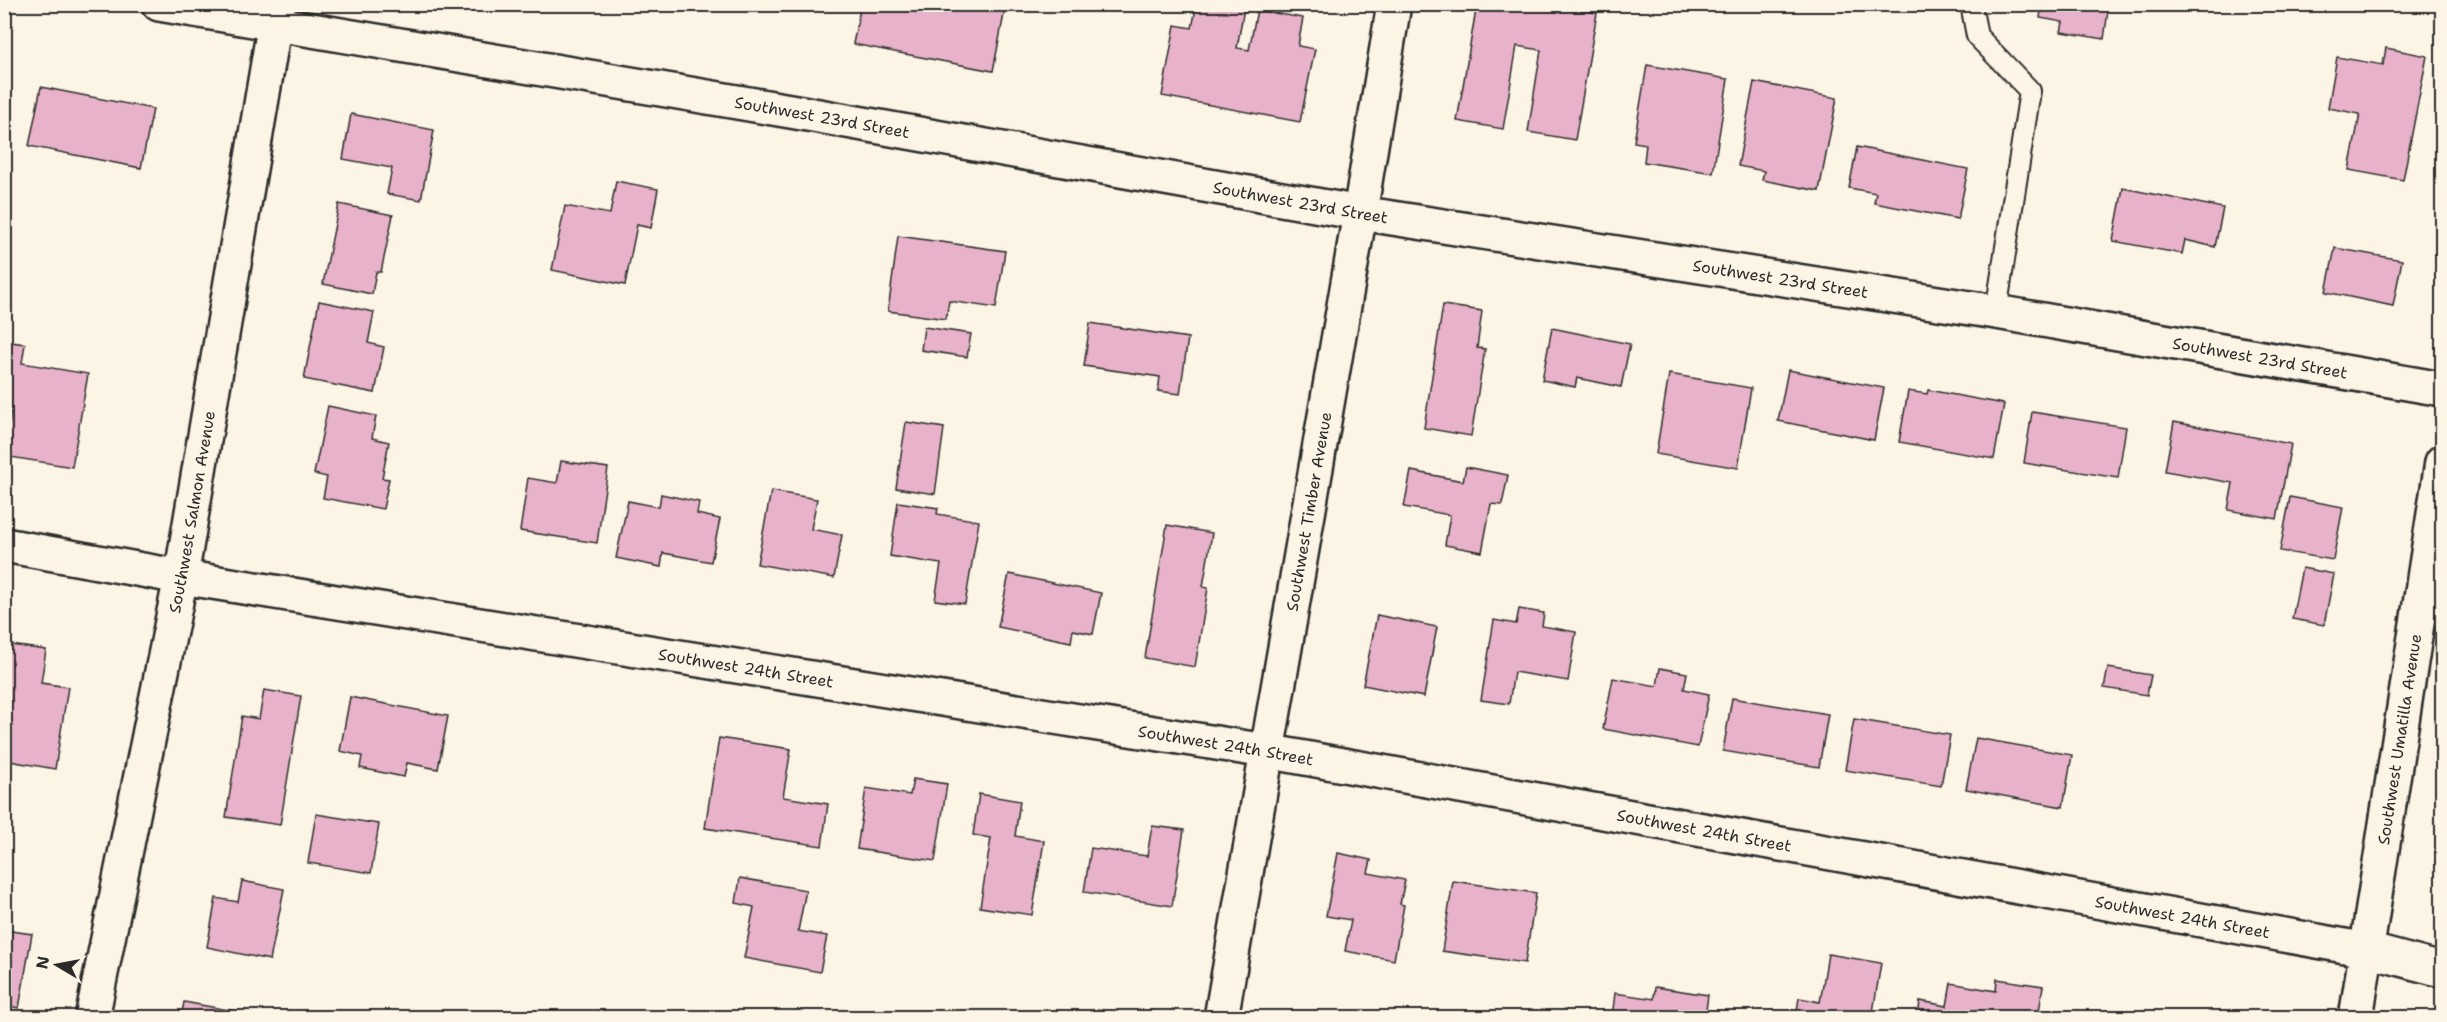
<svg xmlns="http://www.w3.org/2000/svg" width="2447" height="1022" font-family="'Shantell Sans',sans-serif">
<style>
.building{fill:#e8b2cb;stroke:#2b2b2b;stroke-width:1.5}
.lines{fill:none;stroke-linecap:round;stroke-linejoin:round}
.lane-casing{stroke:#2b2b2b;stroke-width:24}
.street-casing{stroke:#2b2b2b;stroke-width:38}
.secondary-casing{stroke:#2b2b2b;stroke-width:38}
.lane{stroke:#fcf5e5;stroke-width:20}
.street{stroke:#fcf5e5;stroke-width:33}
.secondary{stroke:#fcf5e5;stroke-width:33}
.labels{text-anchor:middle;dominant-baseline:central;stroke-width:6;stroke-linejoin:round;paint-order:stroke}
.street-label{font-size:16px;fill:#2b2b2b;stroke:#fcf5e5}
</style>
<rect width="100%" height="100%" fill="#fcf5e5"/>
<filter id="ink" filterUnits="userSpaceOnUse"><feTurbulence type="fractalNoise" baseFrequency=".0167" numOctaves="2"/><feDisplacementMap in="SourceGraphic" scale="12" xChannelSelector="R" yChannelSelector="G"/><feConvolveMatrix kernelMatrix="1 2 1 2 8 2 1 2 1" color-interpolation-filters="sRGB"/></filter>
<g filter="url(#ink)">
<g class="building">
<polygon points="861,4 1006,4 993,71 853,44"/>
<polygon points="1197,4 1226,4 1244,8 1237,48 1249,50 1257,10 1303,18 1298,46 1315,49 1300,122 1162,96 1175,25 1192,28"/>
<polygon points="1477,4 1548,4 1597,13 1575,140 1528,132 1541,50 1517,46 1503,129 1457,121"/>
<polygon points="2042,4 2109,4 2104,39 2061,32 2063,22 2040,18"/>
<polygon points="2386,48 2427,56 2403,180 2349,170 2360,114 2328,108 2337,57 2383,65"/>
<polygon points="1647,65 1728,79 1713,173 1644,162 1646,144 1634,142"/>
<polygon points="1754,82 1837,98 1819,191 1762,180 1764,171 1738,166"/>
<polygon points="41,87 153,109 141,168 29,146"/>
<polygon points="351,114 434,130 421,200 387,194 392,168 343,159"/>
<polygon points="1857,147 1968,169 1958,219 1874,203 1876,193 1849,188"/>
<polygon points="616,181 658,189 651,228 637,225 625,285 552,270 565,206 610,214"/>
<polygon points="2123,188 2223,208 2215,247 2185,240 2182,254 2113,241"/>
<polygon points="339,204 393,215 381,272 376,272 372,294 323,284"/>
<polygon points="898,236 1005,251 996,308 949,301 946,319 888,311"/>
<polygon points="2335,248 2402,260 2393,306 2326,292"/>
<polygon points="319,301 374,312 368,343 384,347 375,393 304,379"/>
<polygon points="1443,305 1482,311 1477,348 1485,349 1471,436 1424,428"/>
<polygon points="1090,323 1188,338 1180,394 1158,391 1160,377 1084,366"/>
<polygon points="924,327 971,334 967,357 921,350"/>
<polygon points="1552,328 1630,344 1621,387 1577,378 1575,387 1542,380"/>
<polygon points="4,341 25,344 22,363 88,374 72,467 4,456 11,412 4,411"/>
<polygon points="1788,370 1884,388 1874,440 1778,421"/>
<polygon points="1669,374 1751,388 1738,468 1656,454"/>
<polygon points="1928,390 2004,404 1994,459 1899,442 1908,391 1927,394"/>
<polygon points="328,406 376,416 372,438 389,442 382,478 389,479 383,509 323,498 327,477 314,474"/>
<polygon points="2032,412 2126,427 2118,478 2024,463"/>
<polygon points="906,422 944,428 935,494 896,488"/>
<polygon points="2174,422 2291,444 2277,519 2228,510 2233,483 2165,471"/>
<polygon points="561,461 608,468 597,543 520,531 528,478 557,483"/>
<polygon points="1466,467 1508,475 1502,505 1491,504 1482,552 1445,545 1450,515 1404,507 1411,471 1463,481"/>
<polygon points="771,491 817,499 811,529 842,535 834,578 757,564"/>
<polygon points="661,494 699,502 697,514 720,519 711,562 663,553 661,567 616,558 628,501 659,507"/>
<polygon points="2290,497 2343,507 2333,560 2280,551"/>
<polygon points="898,502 938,508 937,514 979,521 965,604 935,600 941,564 890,556"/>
<polygon points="1167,525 1212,533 1203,587 1208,588 1195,667 1145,658"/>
<polygon points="2302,568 2334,574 2324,625 2292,619"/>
<polygon points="1009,574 1101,593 1093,634 1073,630 1071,642 998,627"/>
<polygon points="1519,609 1544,613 1542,626 1576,632 1568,681 1514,672 1509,704 1481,700 1494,620 1516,624"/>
<polygon points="1377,615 1437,627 1424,697 1363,685"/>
<polygon points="4,644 46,650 41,683 68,687 55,769 4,760"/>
<polygon points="1660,668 1687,673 1684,689 1709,694 1698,747 1603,729 1613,678 1657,686"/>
<polygon points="2108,668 2151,675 2147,695 2104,688"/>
<polygon points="264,690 301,696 280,825 226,817 242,716 259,719"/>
<polygon points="350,697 448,716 438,769 407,763 404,777 360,768 362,756 340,751"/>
<polygon points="1732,698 1828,714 1819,767 1723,751"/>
<polygon points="1854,719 1950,735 1941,786 1845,770"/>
<polygon points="719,738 791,749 783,797 828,804 822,846 705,828"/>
<polygon points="1976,738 2072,755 2063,807 1966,789"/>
<polygon points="913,779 947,784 935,861 857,849 866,788 910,795"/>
<polygon points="979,794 1020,801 1015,836 1044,841 1032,915 980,907 991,838 973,835"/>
<polygon points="316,814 379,824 371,873 308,863"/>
<polygon points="1152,826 1184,830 1172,906 1084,892 1091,848 1147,856"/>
<polygon points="1338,853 1371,860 1368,873 1405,880 1400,904 1404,905 1394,960 1345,951 1351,920 1326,916"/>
<polygon points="740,878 806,890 798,931 827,936 820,972 744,958 754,907 736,903"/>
<polygon points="242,881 284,889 270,960 207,947 216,898 238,902"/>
<polygon points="1453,881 1536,893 1525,963 1442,951"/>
<polygon points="4,903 8,903 4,925"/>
<polygon points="4,930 32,934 19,1008 4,1005"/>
<polygon points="1828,954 1881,963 1872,1018 1796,1018 1799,998 1820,1002"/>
<polygon points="1997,979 2043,986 2038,1018 1918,1018 1920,1001 1947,1006 1951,983 1996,991"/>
<polygon points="1655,987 1708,995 1705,1018 1612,1018 1615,993 1654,999"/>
<polygon points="184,1002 273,1018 181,1018"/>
<polygon points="2217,1013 2249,1018 2217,1018"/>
</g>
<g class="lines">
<g class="lane-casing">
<polyline id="lane" points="1971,4 1977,36 2030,91 1996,312"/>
</g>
<g class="street-casing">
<g id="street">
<path id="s1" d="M 276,24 L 802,113 L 1360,213 L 1996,312 L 2442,389"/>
<path id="s2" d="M 4,545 L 181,577 L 1266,751 L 2367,950 L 2442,970"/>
<path id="s3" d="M 1221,1018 L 1360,213 L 1394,4"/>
<path id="s4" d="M 2356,1018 L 2442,462"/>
</g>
</g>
<g class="secondary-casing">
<g id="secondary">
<polyline points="159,4 276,24"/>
<path id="s5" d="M 92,1018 L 181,577 L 278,4"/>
</g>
</g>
<use href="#lane" class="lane"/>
<use href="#street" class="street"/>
<use href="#secondary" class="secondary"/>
</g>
</g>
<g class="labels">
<g class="street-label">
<text stroke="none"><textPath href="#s1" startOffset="554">Southwest 23rd Street</textPath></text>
<text stroke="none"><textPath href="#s1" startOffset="1040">Southwest 23rd Street</textPath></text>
<text stroke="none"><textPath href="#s1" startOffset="1526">Southwest 23rd Street</textPath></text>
<text stroke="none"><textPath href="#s1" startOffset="2012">Southwest 23rd Street</textPath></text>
<text stroke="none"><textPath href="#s3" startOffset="514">Southwest Timber Avenue</textPath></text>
<text stroke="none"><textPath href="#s5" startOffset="516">Southwest Salmon Avenue</textPath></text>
<text stroke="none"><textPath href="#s2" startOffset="752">Southwest 24th Street</textPath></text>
<text stroke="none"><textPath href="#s4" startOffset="282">Southwest Umatilla Avenue</textPath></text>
<text stroke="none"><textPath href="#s2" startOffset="1238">Southwest 24th Street</textPath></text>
<text stroke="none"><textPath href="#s2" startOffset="1724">Southwest 24th Street</textPath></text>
<text stroke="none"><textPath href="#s2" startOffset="2210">Southwest 24th Street</textPath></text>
</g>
</g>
<rect width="2447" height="1022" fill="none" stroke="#fcf5e5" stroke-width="24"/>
<rect x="12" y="12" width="2423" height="998" fill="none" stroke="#2b2b2b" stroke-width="2" filter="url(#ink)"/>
<g transform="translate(57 965) rotate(280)" stroke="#fcf5e5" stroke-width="4.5" paint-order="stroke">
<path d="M0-4.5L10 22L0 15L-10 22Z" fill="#2b2b2b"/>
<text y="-9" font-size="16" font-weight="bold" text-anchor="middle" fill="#2b2b2b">N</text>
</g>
</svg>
